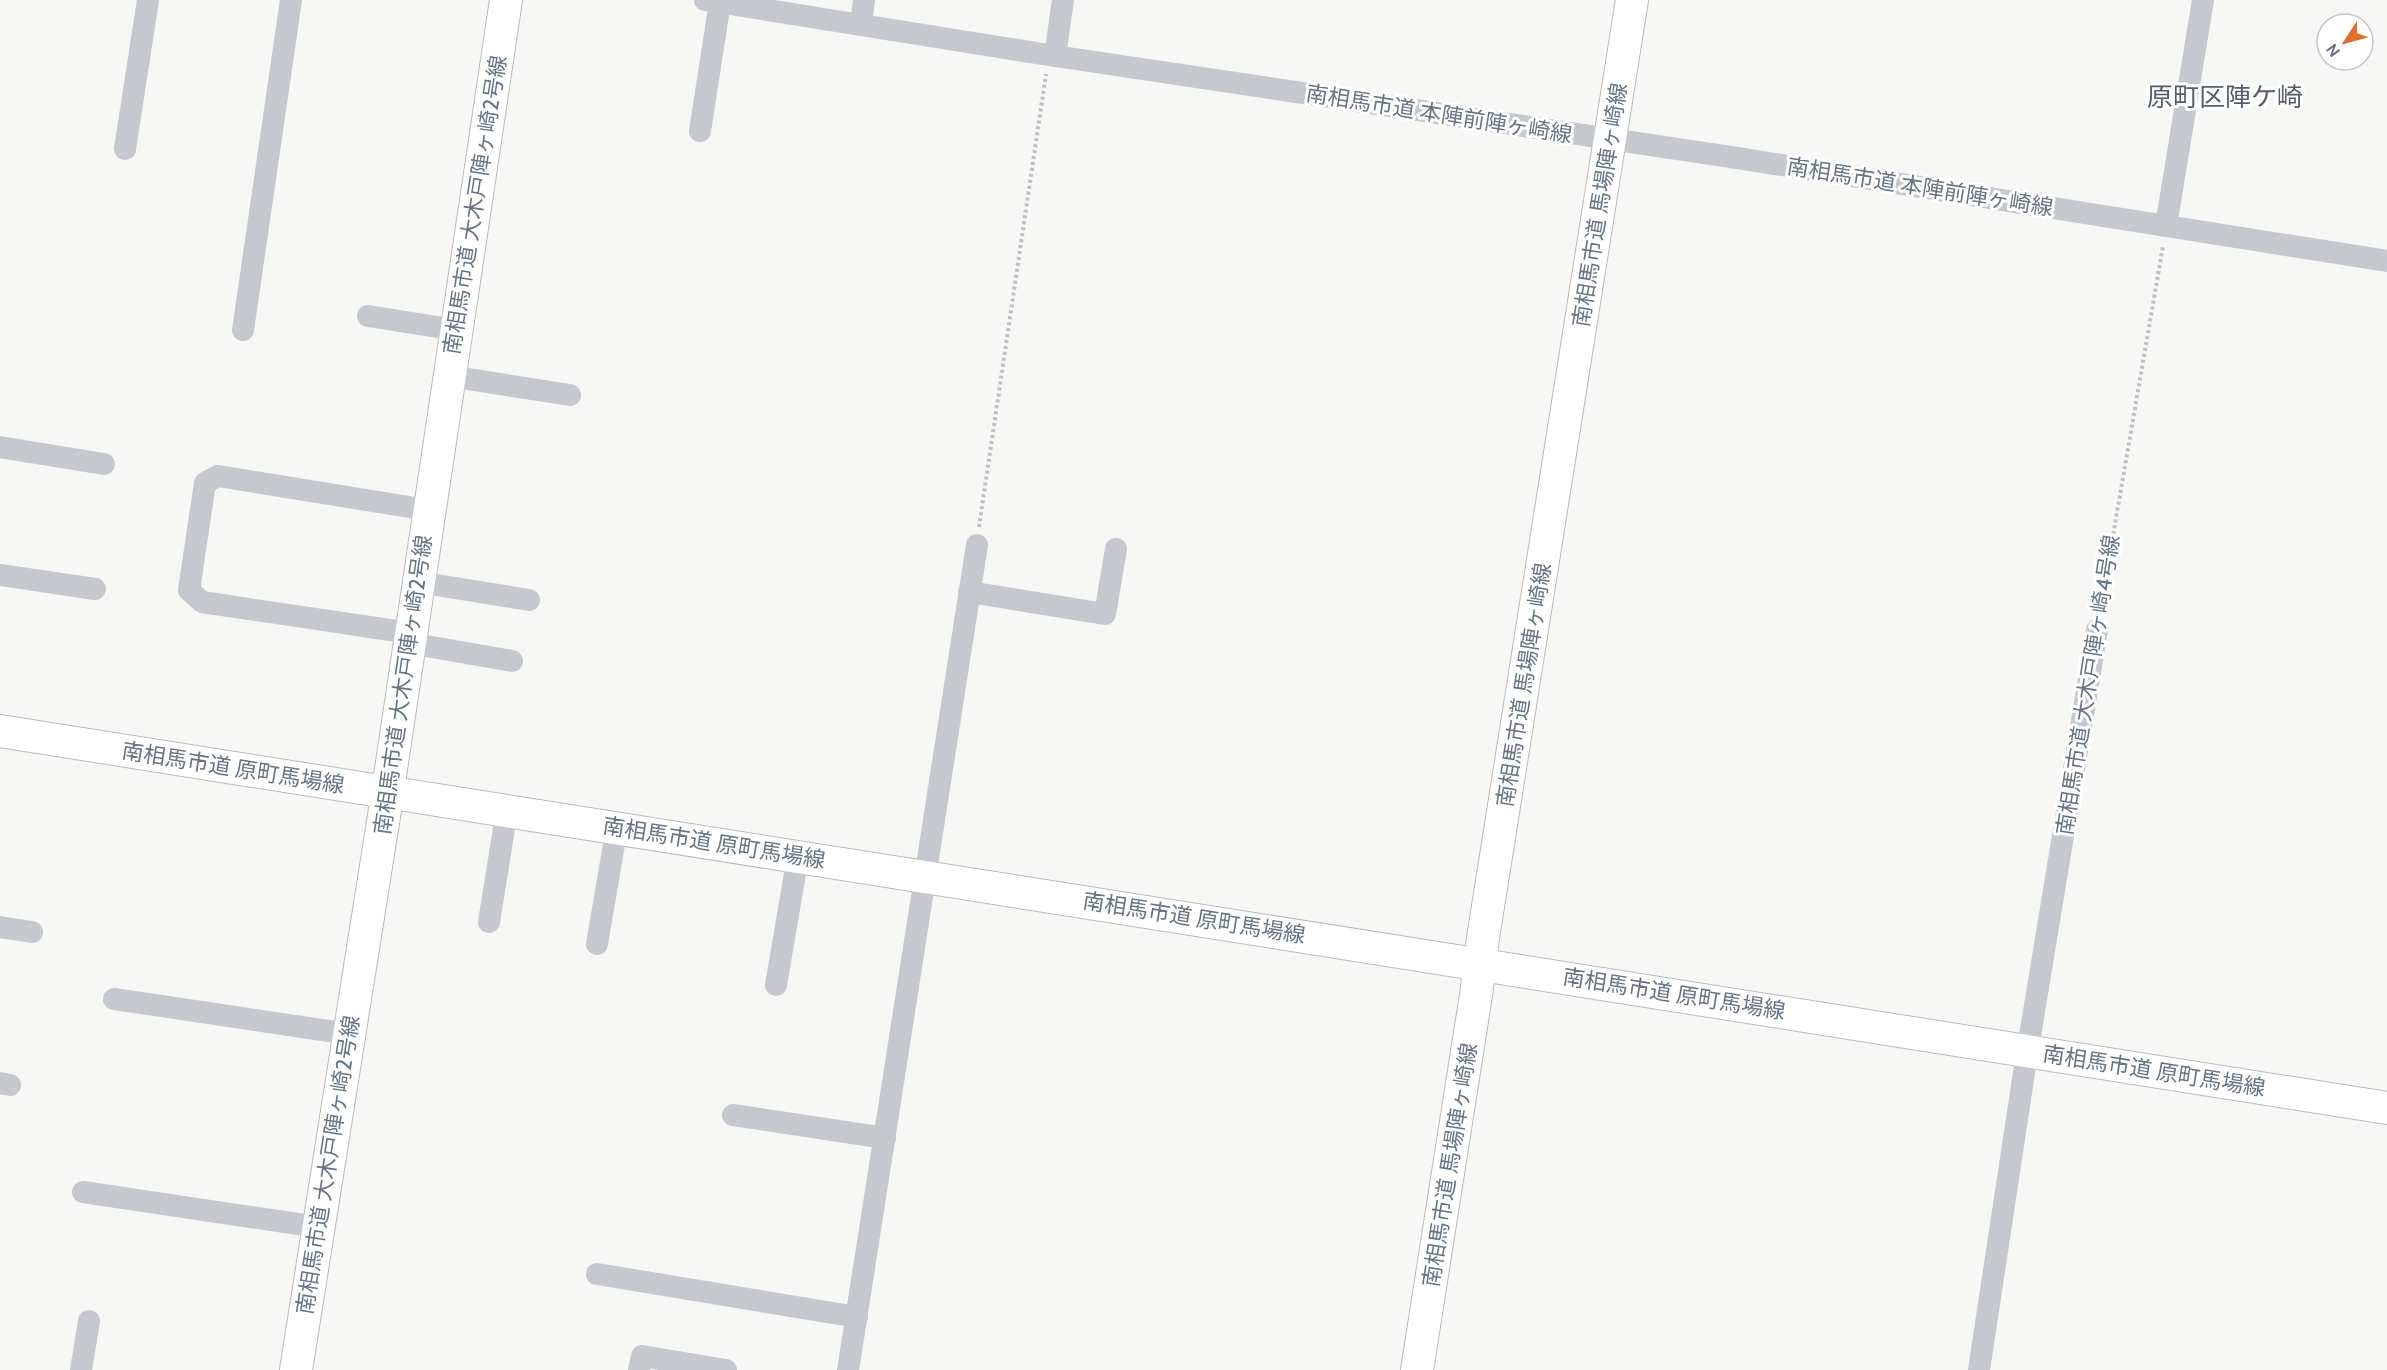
<svg xmlns="http://www.w3.org/2000/svg" width="2387" height="1370" font-family="Cabin,'Noto Sans JP',sans-serif">
<style>
.lines{fill:none;stroke-linecap:round;stroke-linejoin:round}
.secondary-casing{stroke:#b8bbc0;stroke-width:34}
.path{stroke:#bdbfc1;stroke-width:4;stroke-dasharray:3 3;stroke-linecap:butt}
.street{stroke:#c5c8cc;stroke-width:22}
.secondary{stroke:#fff;stroke-width:32}
.labels{text-anchor:middle;dominant-baseline:central;stroke-width:6;stroke-linejoin:round;paint-order:stroke}
.street-label{font-size:22px;fill:#677485;stroke:#fff}
.quarter-label{font-size:26px;fill:#555e6a;stroke:#fff}
</style>
<rect width="100%" height="100%" fill="#f7f8f5"/>
<g class="lines">
<g class="secondary-casing">
<g id="secondary">
<polyline points="0,731 2387,1108"/>
<polyline points="296,1370 384,816 506,0"/>
<polyline points="1417,1370 1476,995 1483,938 1632,0"/>
</g>
</g>
<g class="path">
<polyline points="979,527 1046,74"/>
<polyline points="2100,611 2163,246"/>
</g>
<g class="street">
<polyline points="705,0 1055,56 1731,157 2387,261"/>
<polyline points="861,25 864,0"/>
<polyline points="1055,56 1063,0"/>
<polyline points="700,131 720,2"/>
<polyline points="125,149 148,0"/>
<polyline points="2166,226 2203,0"/>
<polyline points="368,316 456,330"/>
<polyline points="243,330 291,0"/>
<polyline points="449,376 570,395"/>
<polyline points="0,447 104,464"/>
<polyline points="0,575 95,589"/>
<polyline points="418,582 529,600"/>
<polyline points="969,592 1105,614 1116,549"/>
<polyline points="410,633 202,602 189,590 205,483 218,476 428,510"/>
<polyline points="409,643 512,661"/>
<polyline points="489,922 507,810"/>
<polyline points="0,927 32,932"/>
<polyline points="597,944 617,827"/>
<polyline points="776,985 798,856"/>
<polyline points="114,999 349,1034"/>
<polyline points="0,1083 10,1085"/>
<polyline points="733,1115 885,1138"/>
<polyline points="83,1192 318,1227"/>
<polyline points="597,1274 857,1317"/>
<polyline points="81,1370 89,1321"/>
<polyline points="639,1370 642,1356 726,1370"/>
<polyline points="848,1370 977,545"/>
<polyline points="1979,1370 2025,1066 2097,630"/>
</g>
<use href="#secondary" class="secondary"/>
</g>
<g class="labels">
<g class="street-label">
<text transform="translate(1439 114) rotate(9)">南相馬市道 本陣前陣ヶ崎線</text>
<text transform="translate(1920 187) rotate(9)">南相馬市道 本陣前陣ヶ崎線</text>
<text transform="translate(475 205) rotate(-81)">南相馬市道 大木戸陣ヶ崎2号線</text>
<text transform="translate(1600 205) rotate(-81)">南相馬市道 馬場陣ヶ崎線</text>
<text transform="translate(403 685) rotate(-82)">南相馬市道 大木戸陣ヶ崎2号線</text>
<text transform="translate(1524 685) rotate(-81)">南相馬市道 馬場陣ヶ崎線</text>
<text transform="translate(2088 685) rotate(-81)">南相馬市道 大木戸陣ヶ崎4号線</text>
<text transform="translate(233 768) rotate(9)">南相馬市道 原町馬場線</text>
<text transform="translate(714 843) rotate(9)">南相馬市道 原町馬場線</text>
<text transform="translate(1194 918) rotate(9)">南相馬市道 原町馬場線</text>
<text transform="translate(1674 994) rotate(9)">南相馬市道 原町馬場線</text>
<text transform="translate(2154 1071) rotate(9)">南相馬市道 原町馬場線</text>
<text transform="translate(328 1165) rotate(-81)">南相馬市道 大木戸陣ヶ崎2号線</text>
<text transform="translate(1450 1165) rotate(-81)">南相馬市道 馬場陣ヶ崎線</text>
</g>
<g class="quarter-label">
<text x="2225" y="97">原町区陣ケ崎</text>
</g>
</g>
<g transform="translate(2345 42) rotate(234)"><circle r="28" fill="#ffffff" stroke="#c2c7ce" stroke-width="1.5"/>
<path d="M0-4.5L10 22L0 15L-10 22Z" fill="#e06e2c"/>
<text y="-9" font-size="16" font-weight="bold" text-anchor="middle" fill="#677485">N</text>
</g>
</svg>
